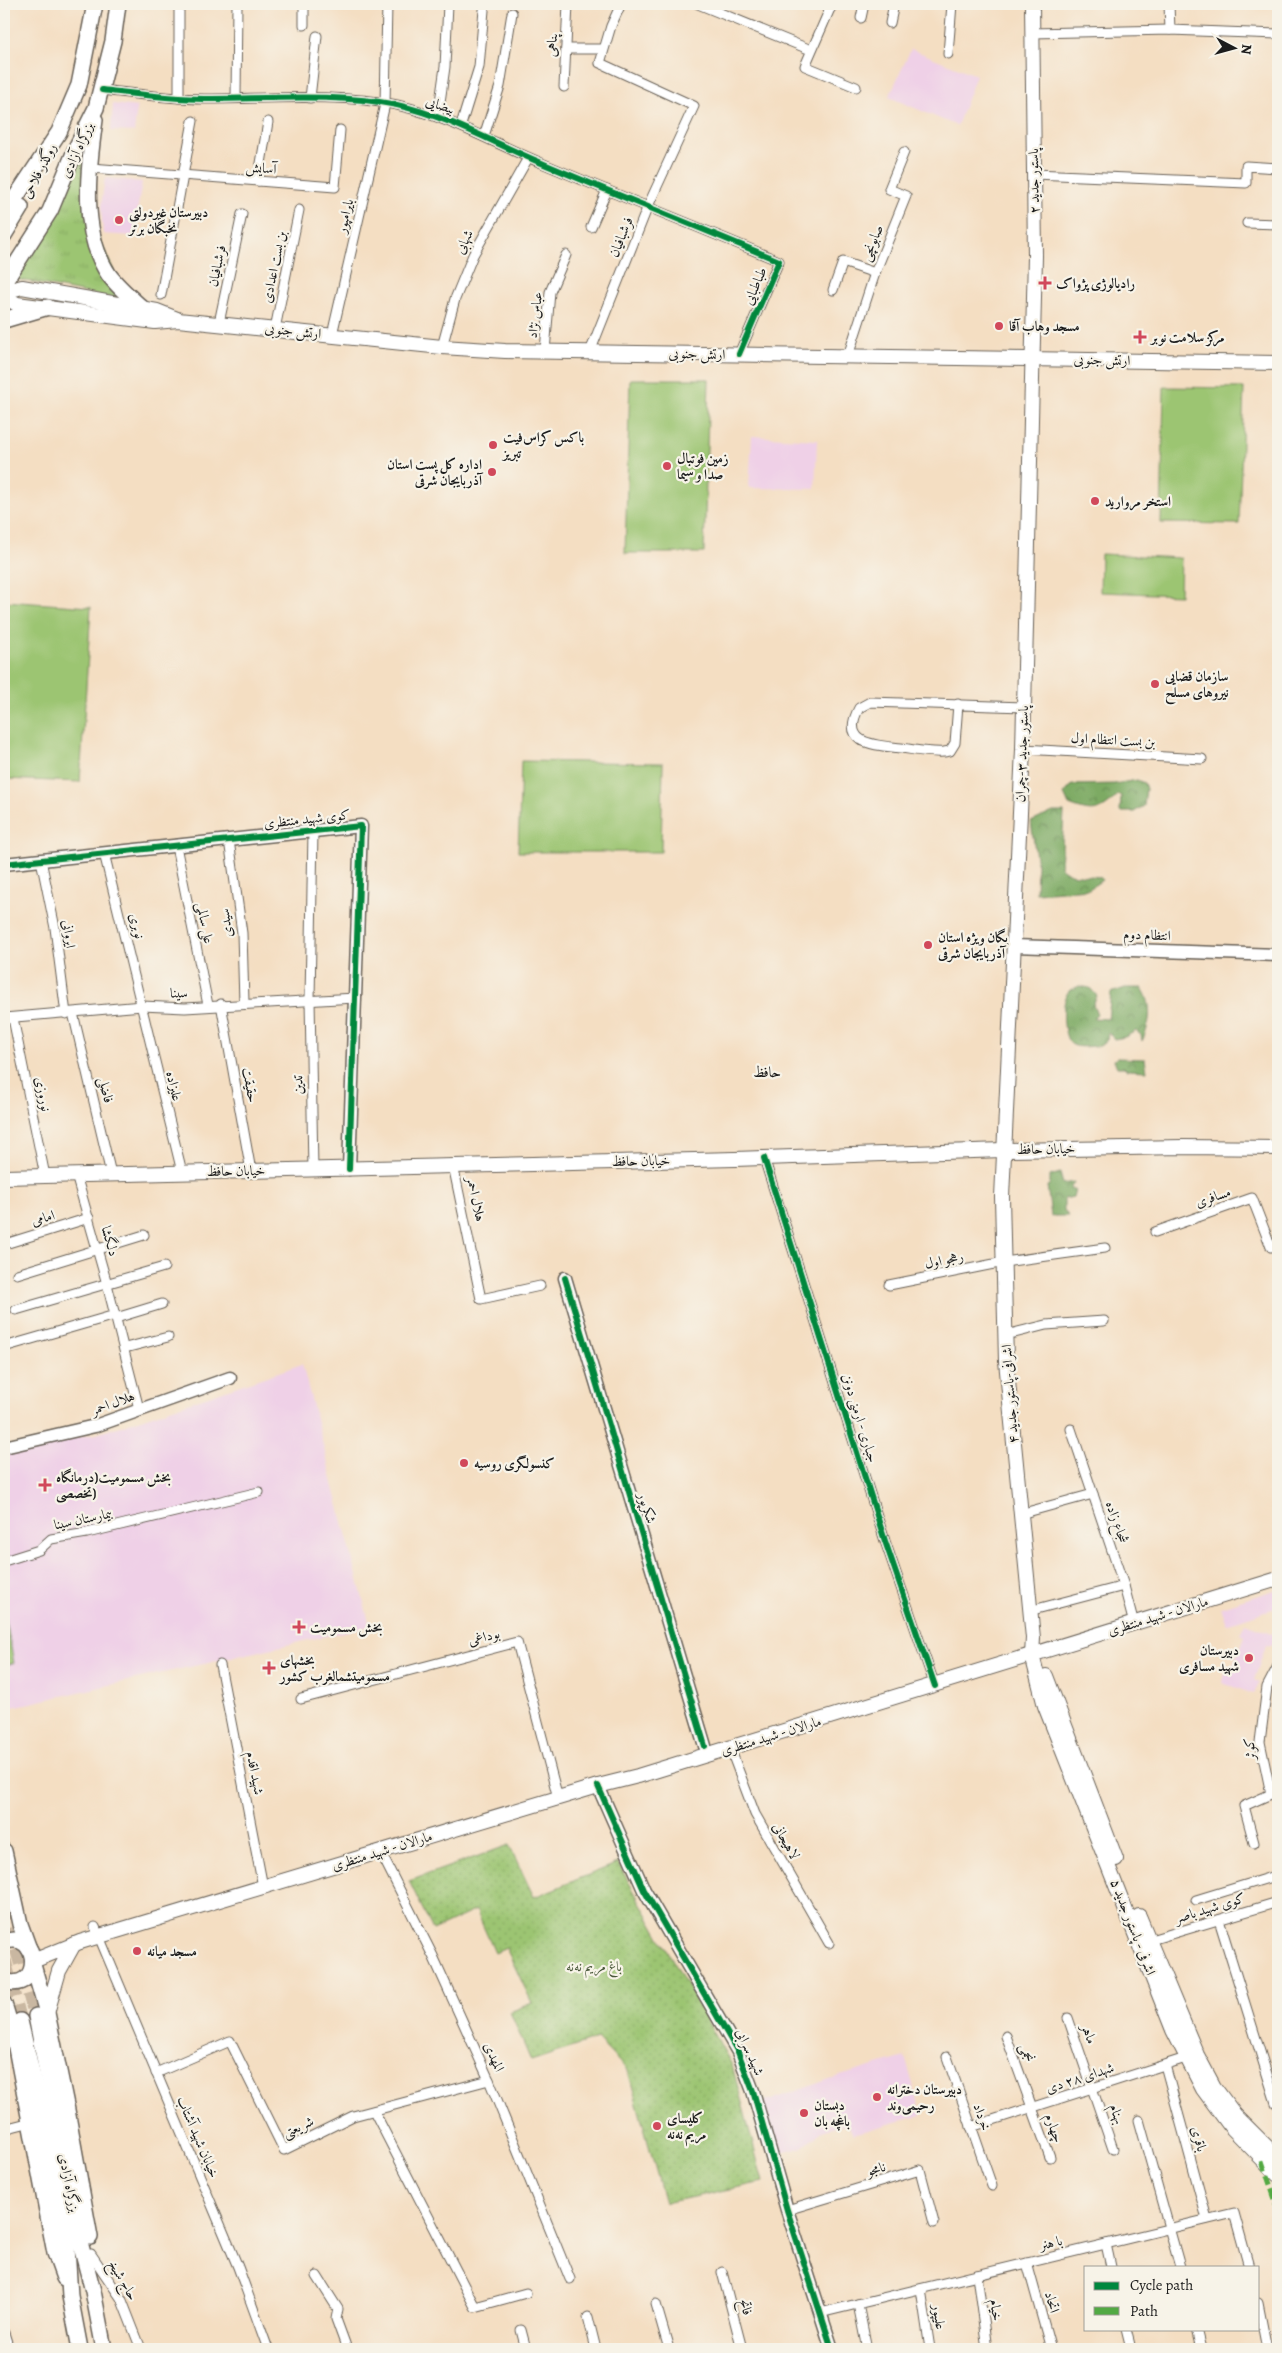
<svg xmlns="http://www.w3.org/2000/svg" width="1282" height="2353" font-family="Alegreya,Amiri,serif">
<style>
.built{fill:#efd0e7}
.grass{fill:url(#grass-dots);stroke:#5c7047}
.forest{fill:url(#forest-crowns);stroke:#4c6340}
.park{fill:url(#park-tufts);stroke:#5c7047}
.pitch{fill:#9cc572;stroke:#5c7047}
.lines{fill:none;stroke-linecap:round;stroke-linejoin:round}
.highway-tunnel{stroke:#c9b7a1;stroke-width:15;stroke-dasharray:15 8;stroke-linecap:butt}
.street-casing{stroke:#686056;stroke-width:11}
.secondary-casing{stroke:#686056;stroke-width:15}
.primary-casing{stroke:#686056;stroke-width:16}
.highway-casing{stroke:#686056;stroke-width:18}
.street{stroke:#fff;stroke-width:9}
.secondary{stroke:#fff;stroke-width:12}
.primary{stroke:#fff;stroke-width:14}
.highway{stroke:#fff;stroke-width:15}
.quiet{stroke:#52a943;stroke-width:5;stroke-dasharray:10 5;stroke-linecap:butt}
.cycleway-casing{stroke:#f7f3e8;stroke-width:9}
.cycleway{stroke:#00873e;stroke-width:6}
.poi-dot{fill:#d1495b;stroke:#f7f3e8;stroke-width:2}
.labels{text-anchor:middle;dominant-baseline:central;stroke-width:4.5;stroke-linejoin:round;paint-order:stroke}
.street-label{font-size:14px;fill:#1c1c1c;stroke:#f7f3e8}
.poi-label{font-size:14px;font-weight:bold;fill:#1c1c1c;stroke:#f7f3e8;text-anchor:start}
.park-label{font-size:14px;fill:#49573a;stroke:#f7f3e8}
.neighbourhood-label{font-size:15px;fill:#1c1c1c;stroke:#f7f3e8}
</style>
<defs>
<pattern id="grass-dots" width="8" height="8" patternUnits="userSpaceOnUse" patternTransform="scale(1.25)"><rect width="8" height="8" fill="#9cc572"/><path d="M2 2h.1M6 6h.1" fill="none" stroke="#86a962" stroke-width="1.8" stroke-linecap="round"/></pattern>
<pattern id="forest-crowns" width="20" height="18" patternUnits="userSpaceOnUse" patternTransform="scale(1.25)"><rect width="20" height="18" fill="#7daa64"/><path d="M2 6a3 3 0 1 1 6 0M12 15a3 3 0 1 1 6 0" fill="none" stroke="#668a52"/></pattern>
<pattern id="park-tufts" width="24" height="20" patternUnits="userSpaceOnUse" patternTransform="scale(1.25)"><rect width="24" height="20" fill="#9cc572"/><path d="M3 7l-1-3M5 7V3M7 7l1-3M15 17l-1-3M17 17v-4M19 17l1-3" fill="none" stroke="#86a962"/></pattern>
</defs>
<rect width="100%" height="100%" fill="#f7f3e8"/>
<filter id="ink" filterUnits="userSpaceOnUse"><feTurbulence type="fractalNoise" baseFrequency=".02" numOctaves="2"/><feDisplacementMap in="SourceGraphic" scale="10" xChannelSelector="R" yChannelSelector="G"/><feConvolveMatrix kernelMatrix="1 2 1 2 8 2 1 2 1" color-interpolation-filters="sRGB"/></filter>
<filter id="wash" filterUnits="userSpaceOnUse"><feTurbulence type="fractalNoise" baseFrequency=".0096" numOctaves="4" result="noise"/><feDisplacementMap in="SourceGraphic" scale="20" xChannelSelector="R" yChannelSelector="G"/><feGaussianBlur stdDeviation="1.12" result="paint"/><feColorMatrix in="noise" values="0 0 0 0 0 0 0 0 0 0 0 0 0 0 0 0 0 1.4 0 .05"/><feComposite in="paint" operator="in"/></filter>
<g filter="url(#wash)">
<rect width="100%" height="100%" fill="#f4dec2"/>
<g class="built">
<polygon points="911,49 976,75 957,126 889,97"/>
<polygon points="113,104 137,107 134,132 111,131"/>
<polygon points="105,178 142,182 133,236 103,234 101,206"/>
<polygon points="752,436 817,440 815,489 749,488"/>
<polygon points="302,1364 370,1626 4,1709 4,1452 52,1440 97,1434"/>
<polygon points="1278,1589 1278,1607 1227,1624 1221,1607"/>
<polygon points="1245,1623 1276,1635 1272,1646 1266,1645 1254,1680 1259,1682 1254,1694 1222,1683 1226,1670 1231,1671 1245,1636 1240,1634"/>
<polygon points="905,2057 922,2115 853,2134 848,2123 822,2131 803,2147 774,2155 760,2104 830,2079"/>
</g>
<polygon class="grass" points="509,1845 534,1897 618,1863 732,2065 763,2182 665,2203 628,2071 597,2039 531,2061 510,2012 532,2003 506,1948 495,1953 476,1910 433,1930 409,1881"/>
<g class="forest">
<path d="M 1137,780 L 1144,783 L 1146,789 L 1144,806 L 1134,812 L 1120,812 L 1121,796 L 1118,795 C 1100,814 1092,814 1069,805 L 1064,794 L 1072,785 L 1114,784 Z"/>
<polygon points="1053,812 1064,812 1061,868 1070,874 1100,877 1102,880 1089,889 1036,893 1037,865 1031,822"/>
<path d="M 1079,986 L 1090,988 L 1097,996 L 1093,1004 L 1097,1014 L 1093,1018 L 1108,1019 L 1111,993 L 1125,988 L 1142,988 C 1153,1004 1151,1023 1142,1041 L 1141,1035 L 1136,1031 L 1125,1037 L 1114,1039 L 1108,1032 L 1107,1040 L 1100,1046 C 1092,1045 1077,1050 1070,1043 C 1062,1035 1061,999 1069,991 C 1071,989 1076,988 1079,986 Z"/>
<polygon points="1117,1058 1145,1059 1147,1071 1127,1070 1124,1067 1117,1067 1114,1060"/>
<polygon points="1060,1173 1063,1184 1074,1182 1070,1189 1075,1189 1073,1197 1064,1199 1064,1210 1068,1216 1051,1216 1047,1186 1050,1184 1050,1176"/>
</g>
<polygon class="park" points="85,155 84,204 127,301 16,279"/>
<g class="pitch">
<polygon points="630,379 709,379 704,553 625,553"/>
<polygon points="1164,387 1244,388 1239,524 1161,523"/>
<polygon points="1101,554 1181,558 1180,595 1100,592"/>
<polygon points="4,601 91,607 80,782 4,779"/>
<polygon points="521,761 663,763 661,852 518,852"/>
<polygon points="4,1610 14,1663 4,1665"/>
</g>
</g>
<g filter="url(#ink)">
<g class="lines">
<g class="highway-tunnel">
<polyline points="5,1905 36,2016"/>
<polyline points="4,1961 20,2021"/>
</g>
<g class="street-casing">
<g id="street">
<polyline points="698,4 811,50"/>
<polyline points="821,4 831,8"/>
<polyline points="832,4 805,66 856,87"/>
<polyline points="1169,4 1170,30"/>
<polyline points="861,18 864,4"/>
<polyline points="890,23 894,4"/>
<polyline points="304,25 304,4"/>
<polyline points="1032,33 1170,30 1278,34"/>
<polyline points="566,49 603,49"/>
<polyline points="948,54 952,4"/>
<polyline points="564,87 568,4"/>
<path d="M 102,90 C 136,94 170,99 204,99 C 265,99 338,93 397,105 C 450,117 495,144 544,164 C 622,197 701,228 779,261 L 739,354"/>
<polyline points="179,98 179,4"/>
<polyline points="236,98 237,4"/>
<polyline points="310,98 317,36"/>
<polyline points="438,116 445,67 448,4"/>
<polyline points="461,125 479,67 484,10"/>
<polyline points="484,136 500,86 512,13"/>
<polyline points="91,168 335,187 340,130"/>
<polyline points="1034,174 1246,183 1246,166 1278,168"/>
<polyline points="258,181 268,122"/>
<polyline points="1247,223 1278,224"/>
<polyline points="591,227 607,190"/>
<polyline points="833,290 843,262 875,273"/>
<polyline points="161,295 193,121"/>
<polyline points="219,323 242,214"/>
<polyline points="275,329 299,210"/>
<polyline points="332,335 385,104 387,4"/>
<polyline points="442,347 455,299 473,255 528,158"/>
<polyline points="545,351 550,292 566,255"/>
<polyline points="590,352 648,206 694,106 600,63 611,26 621,4"/>
<polyline points="848,356 875,273 906,196 889,189 904,152"/>
<path d="M 958,704 L 955,743 L 950,751 L 944,752 C 930,753 916,750 901,748 C 876,745 839,745 859,708 L 870,702 L 1024,707"/>
<polyline points="1023,749 1202,759"/>
<polyline points="313,831 310,999 313,1170"/>
<polyline points="229,840 242,933 244,1003"/>
<polyline points="176,846 208,1005"/>
<polyline points="104,853 182,1172"/>
<polyline points="41,860 55,928 66,1014"/>
<polyline points="221,1004 251,1171"/>
<polyline points="73,1013 111,1174"/>
<polyline points="4,1018 142,1006 185,1008 355,998"/>
<polyline points="13,1018 45,1176"/>
<polyline points="764,1158 885,1541 935,1686"/>
<polyline points="453,1165 481,1299 540,1286"/>
<polyline points="76,1175 107,1284 139,1409"/>
<polyline points="1155,1232 1252,1198 1271,1247 1278,1245"/>
<polyline points="5,1244 89,1218"/>
<polyline points="17,1274 144,1235"/>
<polyline points="889,1285 1004,1262 1105,1248"/>
<polyline points="16,1310 164,1267"/>
<polyline points="116,1318 162,1304"/>
<polyline points="1006,1335 1046,1325 1104,1321"/>
<polyline points="4,1347 115,1315"/>
<polyline points="125,1348 168,1337"/>
<polyline points="1071,1429 1124,1586 1134,1624"/>
<polyline points="1020,1514 1093,1494"/>
<polyline points="4,1561 39,1550 51,1539 87,1533 259,1492"/>
<polyline points="1029,1611 1124,1586"/>
<polyline points="220,1665 263,1887"/>
<polyline points="301,1699 517,1642 558,1798"/>
<polyline points="730,1748 755,1814 829,1943"/>
<polyline points="1254,1843 1244,1806 1271,1794 1260,1742 1267,1687 1278,1666"/>
<polyline points="380,1851 433,1956 489,2080 570,2279"/>
<polyline points="1196,1900 1278,1875"/>
<polyline points="1219,1920 1276,2103"/>
<polyline points="95,1927 238,2267 268,2349"/>
<polyline points="1144,1942 1278,1902"/>
<polyline points="1068,2018 1113,2149"/>
<polyline points="1006,2036 1050,2157"/>
<polyline points="947,2057 992,2186"/>
<polyline points="1165,2065 1207,2219"/>
<polyline points="156,2073 230,2041 284,2150 353,2116 489,2080"/>
<polyline points="374,2111 475,2307 526,2293"/>
<polyline points="1139,2120 1180,2267"/>
<polyline points="971,2127 1192,2056"/>
<polyline points="4,2129 31,2122"/>
<polyline points="787,2210 920,2170 934,2223"/>
<polyline points="1106,2244 1111,2267"/>
<polyline points="91,2254 121,2298 141,2349"/>
<polyline points="1027,2263 1051,2349"/>
<polyline points="722,2272 742,2349"/>
<polyline points="977,2275 987,2349"/>
<polyline points="317,2276 338,2309 336,2319 347,2349"/>
<polyline points="921,2289 930,2349"/>
<polyline points="1258,2303 1267,2349"/>
<polyline points="656,2304 669,2349"/>
<polyline points="858,2304 867,2349"/>
<polyline points="820,2313 1234,2213 1249,2267"/>
<polyline points="588,2317 596,2349"/>
<polyline points="1126,2329 1131,2349"/>
<polyline points="1196,2329 1201,2349"/>
<polyline points="521,2330 526,2349"/>
<polyline points="4,2333 9,2349"/>
</g>
</g>
<g class="secondary-casing">
<g id="secondary">
<polyline points="4,864 361,826 349,1169"/>
<polyline points="1014,946 1278,955"/>
<polyline points="565,1278 705,1746"/>
<polyline points="4,1447 95,1426 230,1378"/>
<polyline points="598,1786 644,1890 738,2052 753,2091 787,2210 832,2349"/>
</g>
</g>
<g class="primary-casing">
<g id="primary">
<polyline points="1032,4 1035,256 1023,749 1002,1197 1006,1361 1033,1638 1032,1655 1045,1706 1173,2030 1203,2089 1231,2127 1278,2175"/>
<polyline points="4,292 22,287 157,311 177,319"/>
<polyline points="4,297 17,304 155,322 178,320 442,347 505,351 1278,363"/>
<polyline points="4,1177 735,1159 1003,1150 1183,1147 1278,1148"/>
<polyline points="1046,1676 1116,1859"/>
<polyline points="1139,1916 1197,2055 1214,2087 1235,2115 1278,2158"/>
<polyline points="33,1961 80,1942 598,1786 638,1776 1278,1579"/>
<polyline points="47,2013 59,1971 74,1944"/>
</g>
</g>
<g class="highway-casing">
<g id="highway">
<path d="M 95,120 C 88,169 80,232 109,275 C 118,287 131,298 142,308"/>
<polyline points="4,215 59,132 79,85 95,4"/>
<polyline points="4,235 21,207"/>
<polyline points="4,283 50,211 77,146 96,108 113,41 118,4"/>
<polyline points="4,320 48,307"/>
<polyline points="4,1851 20,1924 29,1949"/>
<polyline points="4,1901 5,1905"/>
<path d="M 4,1942 C 41,1928 43,1994 4,1981"/>
<polyline points="33,1965 47,2013 67,2110 90,2237"/>
<polyline points="4,2004 14,2037 55,2253 64,2278"/>
<polyline points="36,2016 81,2246 93,2291 104,2349"/>
<polyline points="20,2021 38,2098 67,2248 70,2296 80,2349"/>
</g>
</g>
<use href="#street" class="street"/>
<use href="#secondary" class="secondary"/>
<use href="#primary" class="primary"/>
<use href="#highway" class="highway"/>
<polyline class="quiet" points="1262,2161 1278,2208"/>
<g class="cycleway-casing">
<g id="cycleway">
<path d="M 102,90 C 136,94 170,99 204,99 C 265,99 338,93 397,105 C 450,117 495,144 544,164 C 622,197 701,228 779,261 L 739,354"/>
<polyline points="4,864 361,826 349,1169"/>
<polyline points="764,1158 885,1541 935,1686"/>
<polyline points="565,1278 705,1746"/>
<polyline points="598,1786 644,1890 738,2052 753,2091 787,2210 832,2349"/>
</g>
</g>
<use href="#cycleway" class="cycleway"/>
</g>
</g>
<g class="poi-dot">
<circle cx="119" cy="220" r="5"/>
<path d="M1042.5 275.5h5v5h5v5h-5v5h-5v-5h-5v-5h5z"/>
<circle cx="999" cy="326" r="5"/>
<path d="M1137.5 329.5h5v5h5v5h-5v5h-5v-5h-5v-5h5z"/>
<circle cx="493" cy="445" r="5"/>
<circle cx="667" cy="466" r="5"/>
<circle cx="492" cy="472" r="5"/>
<circle cx="1095" cy="501" r="5"/>
<circle cx="1155" cy="684" r="5"/>
<circle cx="928" cy="945" r="5"/>
<circle cx="464" cy="1463" r="5"/>
<path d="M42.5 1477.5h5v5h5v5h-5v5h-5v-5h-5v-5h5z"/>
<path d="M296.5 1619.5h5v5h5v5h-5v5h-5v-5h-5v-5h5z"/>
<circle cx="1249" cy="1658" r="5"/>
<path d="M266.5 1660.5h5v5h5v5h-5v5h-5v-5h-5v-5h5z"/>
<circle cx="137" cy="1951" r="5"/>
<circle cx="877" cy="2097" r="5"/>
<circle cx="804" cy="2113" r="5"/>
<circle cx="657" cy="2126" r="5"/>
</g>
<g class="labels">
<g class="street-label">
<text transform="translate(552 45) rotate(-87)">پناهی</text>
<text transform="translate(440 105) rotate(18)">بیضایی</text>
<text transform="translate(77 150) rotate(-65)">بزرگراه آزادی</text>
<text transform="translate(261 168) rotate(5)">آسایش</text>
<text transform="translate(39 171) rotate(-63)">روگذر فلاحی</text>
<text transform="translate(1034 181) rotate(-91)">پاستور جدید ۲</text>
<text transform="translate(345 216) rotate(-77)">بایرامپور</text>
<text transform="translate(621 237) rotate(-68)">فرشبافیان</text>
<text transform="translate(464 242) rotate(-65)">شهابی</text>
<text transform="translate(872 243) rotate(-68)">صابونچی</text>
<text transform="translate(217 266) rotate(-78)">فرشبافیان</text>
<text transform="translate(274 267) rotate(-78)">بن بست اعدادی</text>
<text transform="translate(755 286) rotate(-67)">طباطبایی</text>
<text transform="translate(535 315) rotate(-83)">عباس نژاد</text>
<text transform="translate(293 331) rotate(6)">ارتش جنوبی</text>
<text transform="translate(697 354) rotate(1)">ارتش جنوبی</text>
<text transform="translate(1102 360) rotate(1)">ارتش جنوبی</text>
<text transform="translate(1113 740) rotate(3)">بن بست انتظام اول</text>
<text transform="translate(1022 754) rotate(-88)">پاستور جدید ۳-چمران</text>
<text transform="translate(307 819) rotate(-6)">کوی شهید منتظری</text>
<text transform="translate(205 923) rotate(79)">علی سالمی</text>
<text transform="translate(226 923) rotate(-97)">سیدی</text>
<text transform="translate(137 926) rotate(76)">نوبری</text>
<text transform="translate(69 934) rotate(82)">ایروانی</text>
<text transform="translate(1147 935) rotate(2)">انتظام دوم</text>
<text transform="translate(179 993) rotate(-1)">سینا</text>
<text transform="translate(250 1085) rotate(80)">حقیقت</text>
<text transform="translate(298 1085) rotate(-91)">تدین</text>
<text transform="translate(174 1086) rotate(77)">علیزاده</text>
<text transform="translate(106 1090) rotate(77)">فاضلی</text>
<text transform="translate(43 1094) rotate(79)">نوروزی</text>
<text transform="translate(1046 1149) rotate(-1)">خیابان حافظ</text>
<text transform="translate(641 1161) rotate(-1)">خیابان حافظ</text>
<text transform="translate(236 1171) rotate(-1)">خیابان حافظ</text>
<text transform="translate(1213 1197) rotate(-19)">مسافری</text>
<text transform="translate(476 1199) rotate(78)">هلال احمر</text>
<text transform="translate(43 1218) rotate(-17)">امامی</text>
<text transform="translate(110 1241) rotate(74)">دلگشا</text>
<text transform="translate(944 1260) rotate(-12)">رهجو اول</text>
<text transform="translate(1010 1394) rotate(-94)">اشرافی-پاستور جدید ۴</text>
<text transform="translate(113 1403) rotate(-20)">هلال احمر</text>
<text transform="translate(860 1418) rotate(73)">جباری - ارمنی دونن</text>
<text transform="translate(647 1508) rotate(73)">شکرپور</text>
<text transform="translate(83 1519) rotate(-12)">بیمارستان سینا</text>
<text transform="translate(1117 1522) rotate(71)">شجاع زاده</text>
<text transform="translate(1158 1616) rotate(-17)">مارالان - شهید منتظری</text>
<text transform="translate(484 1637) rotate(-15)">بوداغی</text>
<text transform="translate(771 1736) rotate(-17)">مارالان - شهید منتظری</text>
<text transform="translate(1250 1749) rotate(-95)">کوثر</text>
<text transform="translate(255 1773) rotate(79)">شهید اقدم</text>
<text transform="translate(786 1841) rotate(60)">لاهیجانی</text>
<text transform="translate(382 1851) rotate(-17)">مارالان - شهید منتظری</text>
<text transform="translate(1210 1908) rotate(-17)">کوی شهید باصر</text>
<text transform="translate(1133 1927) rotate(69)">اشرفی - پاستور جدید ۵</text>
<text transform="translate(1089 2034) rotate(70)">ماهر</text>
<text transform="translate(750 2052) rotate(66)">شهید سرابی</text>
<text transform="translate(1027 2053) rotate(70)">نجمی</text>
<text transform="translate(494 2057) rotate(66)">المهدی</text>
<text transform="translate(1080 2078) rotate(-18)">شهدای ۲۸ دی</text>
<text transform="translate(1117 2114) rotate(72)">بهنام</text>
<text transform="translate(982 2117) rotate(71)">خرداد</text>
<text transform="translate(298 2127) rotate(-25)">شریعتی</text>
<text transform="translate(1054 2128) rotate(70)">چهارم</text>
<text transform="translate(198 2137) rotate(67)">خیابان شهید آشتاب</text>
<text transform="translate(1199 2139) rotate(75)">باقری</text>
<text transform="translate(876 2169) rotate(-17)">نامجو</text>
<text transform="translate(69 2183) rotate(79)">بزرگراه آزادی</text>
<text transform="translate(1051 2243) rotate(-14)">با هنر</text>
<text transform="translate(123 2280) rotate(59)">حاج شیخ</text>
<text transform="translate(1052 2302) rotate(74)">اتحاد</text>
<text transform="translate(746 2307) rotate(75)">فاتح</text>
<text transform="translate(996 2310) rotate(82)">خیام</text>
<text transform="translate(939 2317) rotate(82)">علیپور</text>
</g>
<g class="poi-label">
<text x="129" y="212">دبیرستان غیردولتی<tspan x="129" dy="16">نخبگان برتر</tspan></text>
<text x="1056" y="283">رادیالوژی پژواک</text>
<text x="1009" y="326">مسجد وهاب آقا</text>
<text x="1151" y="337">مرکز سلامت نوبر</text>
<text x="503" y="437">باکس کراس‌فیت<tspan x="503" dy="16">تبریز</tspan></text>
<text x="677" y="458">زمین فوتبال<tspan x="677" dy="16">صدا و سیما</tspan></text>
<text x="482" y="464" text-anchor="end">اداره کل پست استان<tspan x="482" dy="16">آذربایجان شرقی</tspan></text>
<text x="1105" y="501">استخر مروارید</text>
<text x="1165" y="676">سازمان قضایی<tspan x="1165" dy="16">نیروهای مسلح</tspan></text>
<text x="938" y="937">یگان ویژه استان<tspan x="938" dy="16">آذربایجان شرقی</tspan></text>
<text x="474" y="1463">کنسولگری روسیه</text>
<text x="56" y="1477">بخش مسمومیت(درمانگاه<tspan x="56" dy="16">تخصصی)</tspan></text>
<text x="310" y="1627">بخش مسمومیت</text>
<text x="1239" y="1650" text-anchor="end">دبیرستان<tspan x="1239" dy="16">شهید مسافری</tspan></text>
<text x="280" y="1660">بخشهای<tspan x="280" dy="16">مسمومیتشمالغرب کشور</tspan></text>
<text x="147" y="1951">مسجد میانه</text>
<text x="887" y="2089">دبیرستان دخترانه<tspan x="887" dy="16">رحیمی‌وند</tspan></text>
<text x="814" y="2105">دبستان<tspan x="814" dy="16">باغچه بان</tspan></text>
<text x="667" y="2118">کلیسای<tspan x="667" dy="16">مریم نه‌نه</tspan></text>
</g>
<g class="park-label">
<text x="594" y="1966">باغ مریم نه‌نه</text>
</g>
<g class="neighbourhood-label">
<text x="767" y="1072">حافظ</text>
</g>
</g>
<rect width="1282" height="2353" fill="none" stroke="#f7f3e8" stroke-width="20"/>
<rect x="1084" y="2266" width="175" height="65" fill="#f7f3e8" stroke="#9f9d96"/>
<rect x="1094" y="2282" width="25" height="8" fill="#00873e" stroke="#9f9d96"/>
<text x="1130" y="2290" font-size="15" fill="#1c1c1c">Cycle path</text>
<rect x="1094" y="2307" width="25" height="8" fill="#52a943" stroke="#9f9d96"/>
<text x="1130" y="2316" font-size="15" fill="#1c1c1c">Path</text>
<g transform="translate(1234 48) rotate(96)" stroke="#f7f3e8" stroke-width="4" paint-order="stroke">
<path d="M0-4L9 19L0 12L-9 19Z" fill="#1c1c1c"/>
<text y="-8" font-size="14" font-weight="bold" text-anchor="middle" fill="#1c1c1c">N</text>
</g>
</svg>
